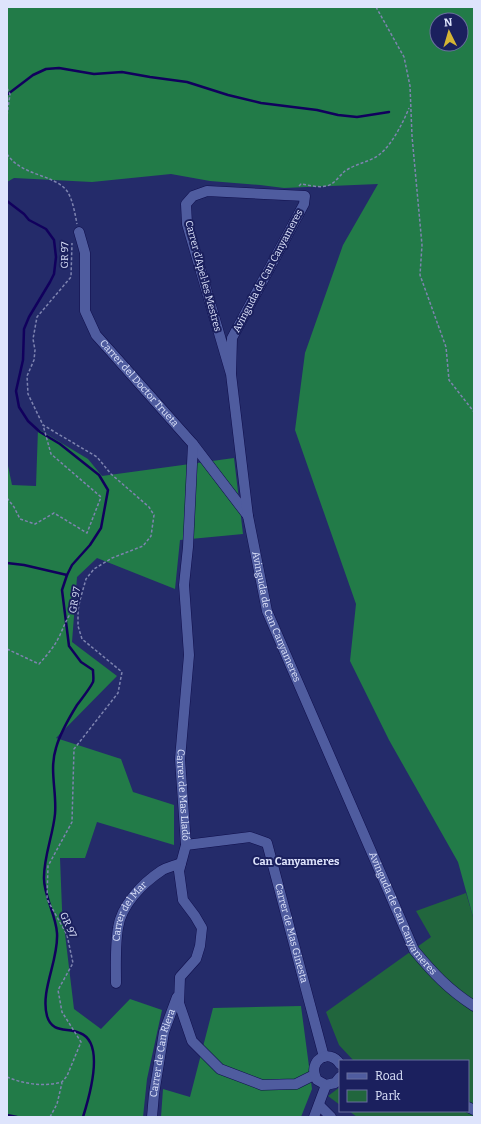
<svg xmlns="http://www.w3.org/2000/svg" width="481" height="1124" font-family="Bitter,serif">
<style>
.green{fill:#21663d}
.forest{fill:#227b48;fill-rule:evenodd}
.lines{fill:none;stroke-linecap:round;stroke-linejoin:round}
.stream{stroke:#11005d;stroke-width:2.5}
.minor-casing{stroke:#100f4c;stroke-width:11}
.path{stroke:#7e84b0;stroke-width:1.5;stroke-dasharray:3 2;stroke-linecap:butt}
.minor{stroke:#4f5c9f;stroke-width:10}
.labels{text-anchor:middle;dominant-baseline:central;stroke-width:4;stroke-linejoin:round;paint-order:stroke}
.street-label{font-size:10px;fill:#dee4fc;stroke:#1b205e}
.neighbourhood-label{font-size:11px;font-weight:bold;fill:#dee4fc;stroke:#1b205e}
</style>
<rect width="100%" height="100%" fill="#242b6a"/>
<g class="green">
<polygon points="466,893 474,920 474,1117 357,1117 349,1111 468,1111 468,1061 354,1061 339,1045 326,1012 431,937 416,911"/>
<polygon points="340,1087 340,1105 328,1096"/>
</g>
<g class="forest">
<path d="M 7,7 L 474,7 L 474,920 L 458,862 L 389,740 L 350,661 L 356,604 L 295,430 L 305,353 L 343,245 L 378,184 L 284,188 L 260,185 L 210,181 L 171,174 L 92,182 L 14,178 L 7,182 ZM 437,20 L 461,20 L 461,44 L 437,44 Z"/>
<polygon points="38,429 88,459 102,476 234,458 243,534 180,540 175,589 97,558 77,577 72,642 117,676 56,738 121,759 133,792 174,805 174,845 97,822 85,858 60,858 62,909 74,1009 101,1029 130,999 162,1010 147,1079 143,1117 7,1117 7,461 12,485 36,486"/>
<polygon points="301,1006 312,1089 301,1117 161,1117 163,1089 190,1097 213,1008"/>
</g>
<g class="lines">
<g class="stream">
<polyline points="8,94 33,75 46,69 59,68 94,74 122,72 150,77 187,82 228,95 261,103 317,110 338,115 357,117 389,112"/>
<path d="M 7,201 L 24,214 L 29,220 L 46,229 L 54,240 L 56,257 L 54,274 L 50,282 L 29,317 L 24,329 L 23,360 L 16,391 L 19,407 L 28,421 L 40,432 L 60,444 L 99,475 L 108,490 L 101,528 L 90,545 L 72,565 L 67,575 L 62,590 L 69,646 L 81,662 L 93,670 C 93,674 94,679 93,682 C 89,690 82,698 77,705 C 69,718 60,733 56,748 C 49,770 57,792 55,814 C 53,835 44,856 44,877 C 43,894 56,915 57,933 C 59,960 40,990 47,1016 C 52,1034 68,1027 80,1033 C 106,1043 89,1098 83,1117"/>
<polyline points="7,563 24,565 67,575"/>
<polyline points="7,1115 17,1117"/>
</g>
<g class="minor-casing">
<g id="minor">
<path id="s1" d="M 79,232 L 85,253 L 85,311 L 96,335 L 193,444 L 248,516"/>
<path id="s2" d="M 231,374 L 187,224 L 186,204 L 193,196 L 207,191 L 305,196 L 304,204 L 232,338 L 231,374 L 248,516 L 267,611 L 414,950 C 433,973 449,990 474,1006"/>
<path id="s3" d="M 193,444 L 188,547 L 184,585 L 189,655 L 180,759 L 186,845 L 179,871 L 183,900 L 195,916 L 202,928 L 200,946 L 196,959 L 180,977 L 179,1003 L 192,1041 L 220,1069 L 262,1085 L 296,1084 L 314,1075"/>
<path id="s4" d="M 186,845 L 250,837 L 267,843 L 324,1057"/>
<path id="s5" d="M 116,983 C 116,965 115,946 118,928 C 121,905 143,883 161,871 C 167,867 175,866 181,863"/>
<path d="M 340,1064 C 329,1047 306,1061 317,1080 L 326,1085 L 335,1083 L 340,1077"/>
<polyline points="319,1105 331,1117"/>
<polyline points="468,1107 474,1110"/>
<path id="s6" d="M 152,1117 L 154,1094 L 164,1032 L 177,997"/>
<polyline points="314,1117 326,1085"/>
</g>
</g>
<g class="path">
<polyline points="376,7 404,57 410,86 412,136 422,245 420,275 446,347 449,380 474,412"/>
<polyline points="7,88 10,94 7,116"/>
<path d="M 7,154 C 21,176 54,174 67,191 C 73,200 75,214 77,224"/>
<path d="M 299,186 L 301,184 C 309,185 318,188 326,186 C 334,185 339,176 345,171 C 354,165 364,163 374,158 C 389,151 403,123 409,108"/>
<polyline points="7,498 14,507 20,519 35,524 54,513 87,533 101,497 51,454 43,425"/>
<path d="M 7,649 L 39,664 C 47,655 55,646 60,635 C 66,621 69,614 79,602"/>
<path d="M 7,1077 C 24,1084 44,1087 62,1082 L 67,1076 L 81,1042 L 62,1012 L 58,990 L 73,963 L 67,935 L 47,899 L 48,866 L 72,822 L 74,749 L 118,693 L 122,672 L 82,639 L 78,626 L 78,610 L 80,600 L 86,579 L 94,569 L 112,558 L 143,546 L 151,536 L 154,515 L 149,507 L 111,474 L 97,457 L 43,425 L 28,394 L 27,376 L 34,360 L 35,350 L 33,339 L 37,317 L 71,277 L 72,243"/>
<polyline points="50,1117 57,1104 62,1083"/>
</g>
<use href="#minor" class="minor"/>
</g>
<g class="labels">
<g class="street-label">
<text transform="translate(65 255) rotate(-89)">GR 97</text>
<text transform="translate(268 271) rotate(-62)">Avinguda de Can Canyameres</text>
<text transform="translate(203 276) rotate(75)">Carrer d'Apel·les Mestres</text>
<text stroke="none"><textPath href="#s1" startOffset="171">Carrer del Doctor Trueta</textPath></text>
<text transform="translate(75 600) rotate(-80)">GR 97</text>
<text stroke="none"><textPath href="#s2" startOffset="744">Avinguda de Can Canyameres</textPath></text>
<text stroke="none"><textPath href="#s3" startOffset="352">Carrer de Mas Lladó</textPath></text>
<text stroke="none"><textPath href="#s5" startOffset="75">Carrer del Mar</textPath></text>
<text stroke="none"><textPath href="#s2" startOffset="1068">Avinguda de Can Canyameres</textPath></text>
<text transform="translate(68 925) rotate(66)">GR 97</text>
<text stroke="none"><textPath href="#s4" startOffset="176">Carrer de Mas Ginesta</textPath></text>
<text stroke="none"><textPath href="#s6" startOffset="65">Carrer de Can Riera</textPath></text>
</g>
<g class="neighbourhood-label">
<text x="296" y="861">Can Canyameres</text>
</g>
</g>
<rect width="481" height="1124" fill="none" stroke="#dee4fc" stroke-width="16"/>
<rect x="339" y="1060" width="130" height="52" fill="#1b205e" stroke="#696e9d"/>
<rect x="347" y="1073" width="20" height="6" fill="#4f5c9f" stroke="#696e9d"/>
<text x="375" y="1080" font-size="12" fill="#dee4fc">Road</text>
<rect x="347" y="1090" width="20" height="12" fill="#21663d" stroke="#696e9d"/>
<text x="375" y="1100" font-size="12" fill="#dee4fc">Park</text>
<g transform="translate(449 32) rotate(355)"><circle r="19" fill="#1b205e" stroke="#696e9d"/>
<path d="M0-3L7 15L0 10L-7 15Z" fill="#d6b534"/>
<text y="-6" font-size="11" font-weight="bold" text-anchor="middle" fill="#dee4fc">N</text>
</g>
</svg>
